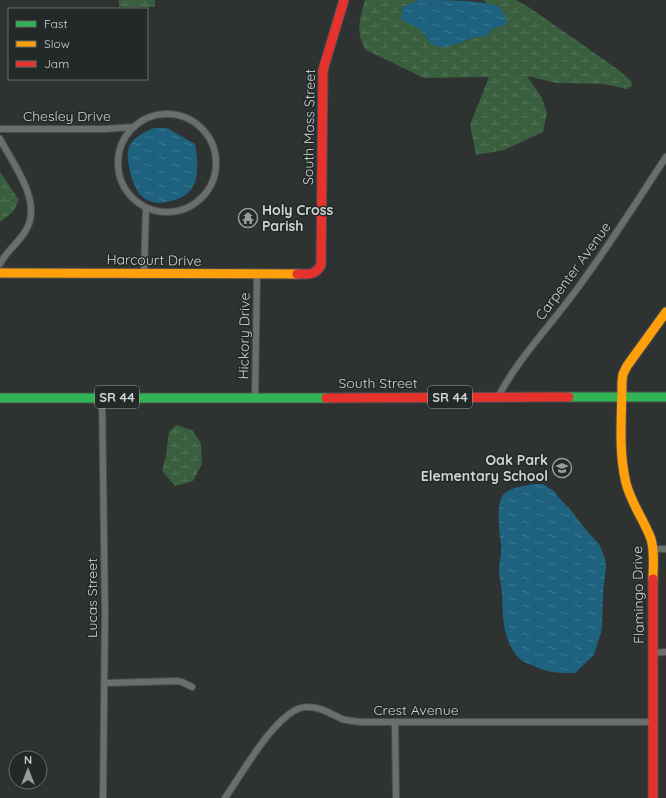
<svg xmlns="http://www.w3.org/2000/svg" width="666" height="798" font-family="Quicksand,sans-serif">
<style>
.wetland{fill:url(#wetland-marsh)}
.water{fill:url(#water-ripples)}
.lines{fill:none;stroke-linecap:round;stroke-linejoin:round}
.street-casing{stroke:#4b4e4e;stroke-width:8}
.fast-casing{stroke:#4b4e4e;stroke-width:11}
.slow-casing{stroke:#4b4e4e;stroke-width:11}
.jam-casing{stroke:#4b4e4e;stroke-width:11}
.street{stroke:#6a6e6c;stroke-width:6}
.fast{stroke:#30b455;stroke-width:9}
.slow{stroke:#ff9f0a;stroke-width:9}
.jam{stroke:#e5322d;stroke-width:9}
.labels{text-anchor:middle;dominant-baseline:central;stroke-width:3;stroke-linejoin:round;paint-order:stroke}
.shield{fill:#232929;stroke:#9ba0a0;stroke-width:1}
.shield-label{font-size:13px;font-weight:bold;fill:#cfd3d3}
.street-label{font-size:14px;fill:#cfd3d3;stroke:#232929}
.poi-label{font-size:14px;font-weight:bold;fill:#cfd3d3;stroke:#232929;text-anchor:start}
</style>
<defs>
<pattern id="wetland-marsh" width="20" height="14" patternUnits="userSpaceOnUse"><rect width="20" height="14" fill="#395f3f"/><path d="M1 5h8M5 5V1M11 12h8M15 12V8" fill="none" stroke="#55755a"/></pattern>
<pattern id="water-ripples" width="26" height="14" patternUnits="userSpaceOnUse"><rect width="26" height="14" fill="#1e6280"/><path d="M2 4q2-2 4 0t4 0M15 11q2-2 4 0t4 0" fill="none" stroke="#3e7891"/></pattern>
</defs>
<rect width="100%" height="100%" fill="#2e3231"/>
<g class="wetland">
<rect x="119" y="0" width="36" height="7"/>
<path d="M 365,0 L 419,0 L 403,7 L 402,19 L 421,30 L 432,44 L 458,43 L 473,38 L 487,36 C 492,28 495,27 504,26 L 485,1 L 482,0 L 516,0 L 530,8 L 620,71 L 631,81 L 632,86 L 627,89 L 603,84 L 557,83 L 527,76 L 542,98 L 547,113 L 543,132 L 504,150 L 476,155 L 470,125 L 489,77 L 424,78 L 366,50 C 355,34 360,17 365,0 Z"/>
<polygon points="0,172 19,200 13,212 0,222"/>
<polygon points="176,425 192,430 201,443 202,464 193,481 175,486 162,471 166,456 169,432"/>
</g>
<g class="water">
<path d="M 419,0 C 438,0 483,0 498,6 C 503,10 505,17 507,23 C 499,30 495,23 487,36 L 473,38 L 447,47 L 439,47 L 431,44 L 421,30 L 401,19 L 403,7 Z"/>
<path d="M 153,128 L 167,128 L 195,144 C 199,169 201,195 171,201 C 164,203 156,204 149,201 C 146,200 140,195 138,192 C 132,183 126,160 128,150 C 131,138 143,133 153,128 Z"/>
<path d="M 534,484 L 543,484 L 554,491 L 559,498 L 570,509 L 586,530 L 599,544 L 605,558 L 606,567 L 603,593 L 602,629 L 594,655 L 575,673 C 567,673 558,673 551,672 C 544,670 524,663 520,659 C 502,641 503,617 502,594 C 502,586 499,578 499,570 C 499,562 502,553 501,545 C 500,533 495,505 503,495 C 510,487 525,486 534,484 Z"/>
</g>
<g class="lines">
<g class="street-casing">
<g id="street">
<circle cx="167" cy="163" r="49"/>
<polyline points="0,129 105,129 134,127"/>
<path d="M 0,139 C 13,164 43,202 26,230 C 19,243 6,251 0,264"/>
<polyline points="144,274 146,208"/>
<polyline points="102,397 105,614 103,798"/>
<polyline points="255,397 257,275"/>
<path d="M 498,397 C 519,357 551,325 577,289 C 609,246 637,201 666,157"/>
<polyline points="653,549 666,549"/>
<polyline points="653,653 666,652"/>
<polyline points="105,683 177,681 182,682 192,687"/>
<polyline points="395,722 396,798"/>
<path d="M 225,798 C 241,776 279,705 308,707 C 321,707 331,714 342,719 C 348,721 355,721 361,722 L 653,722"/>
</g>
</g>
<g class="fast-casing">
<g id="fast">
<polyline points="569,397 666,397"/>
<polyline points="0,398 326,398"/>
</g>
</g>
<g class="slow-casing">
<g id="slow">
<polyline points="0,273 297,274"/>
<path d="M 653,579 C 653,566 655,552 651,539 C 644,520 631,503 626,483 C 618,450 622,416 622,382 L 623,374 L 627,366 L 666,312"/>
</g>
</g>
<g class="jam-casing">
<g id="jam">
<path d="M 297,274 C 308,274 315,276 321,265 L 323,70 L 344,0"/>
<polyline points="326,398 569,397"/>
<polyline points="653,579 653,798"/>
</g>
</g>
<use href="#street" class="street"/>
<use href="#fast" class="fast"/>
<use href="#slow" class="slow"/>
<use href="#jam" class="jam"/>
</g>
<defs>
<g id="temple-ring" transform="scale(1)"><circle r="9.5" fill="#232929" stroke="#979b9a" stroke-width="1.5"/><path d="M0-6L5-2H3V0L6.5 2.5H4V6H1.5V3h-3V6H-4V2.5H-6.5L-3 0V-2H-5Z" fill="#979b9a"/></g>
<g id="school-ring" transform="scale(1)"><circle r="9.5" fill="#232929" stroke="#979b9a" stroke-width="1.5"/><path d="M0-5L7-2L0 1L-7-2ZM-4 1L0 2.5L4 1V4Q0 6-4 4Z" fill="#979b9a"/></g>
</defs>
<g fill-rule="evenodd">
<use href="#temple-ring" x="248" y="218"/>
<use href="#school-ring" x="562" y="468"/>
</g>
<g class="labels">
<g class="shield">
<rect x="95" y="386" width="44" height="22" rx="3"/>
<rect x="428" y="386" width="44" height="22" rx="3"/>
</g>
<g class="shield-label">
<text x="117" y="397">SR 44</text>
<text x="450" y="397">SR 44</text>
</g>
<g class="street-label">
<text x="67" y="116">Chesley Drive</text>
<text transform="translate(309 127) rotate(-89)">South Moss Street</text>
<text transform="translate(154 260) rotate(1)">Harcourt Drive</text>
<text transform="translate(573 271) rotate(-54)">Carpenter Avenue</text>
<text transform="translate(244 336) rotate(-89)">Hickory Drive</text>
<text x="378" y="383">South Street</text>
<text transform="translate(638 595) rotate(-91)">Flamingo Drive</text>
<text transform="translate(92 598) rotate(-90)">Lucas Street</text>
<text x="416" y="710">Crest Avenue</text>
</g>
<g class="poi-label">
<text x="262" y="210">Holy Cross<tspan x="262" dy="16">Parish</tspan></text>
<text x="548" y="460" text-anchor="end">Oak Park<tspan x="548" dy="16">Elementary School</tspan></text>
</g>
</g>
<rect x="8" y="8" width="140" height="72" fill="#232929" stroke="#686d6d"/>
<rect x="16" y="21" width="20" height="6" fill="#30b455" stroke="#686d6d"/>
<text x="44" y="28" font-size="12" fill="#cfd3d3">Fast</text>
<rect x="16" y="41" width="20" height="6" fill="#ff9f0a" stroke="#686d6d"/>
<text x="44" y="48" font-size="12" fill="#cfd3d3">Slow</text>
<rect x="16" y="61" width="20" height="6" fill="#e5322d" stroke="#686d6d"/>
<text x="44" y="68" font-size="12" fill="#cfd3d3">Jam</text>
<g transform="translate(28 770)"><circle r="19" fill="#232929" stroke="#686d6d"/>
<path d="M0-3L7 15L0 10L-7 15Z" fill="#979b9a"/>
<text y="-6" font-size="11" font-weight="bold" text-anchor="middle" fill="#cfd3d3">N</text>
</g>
</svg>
